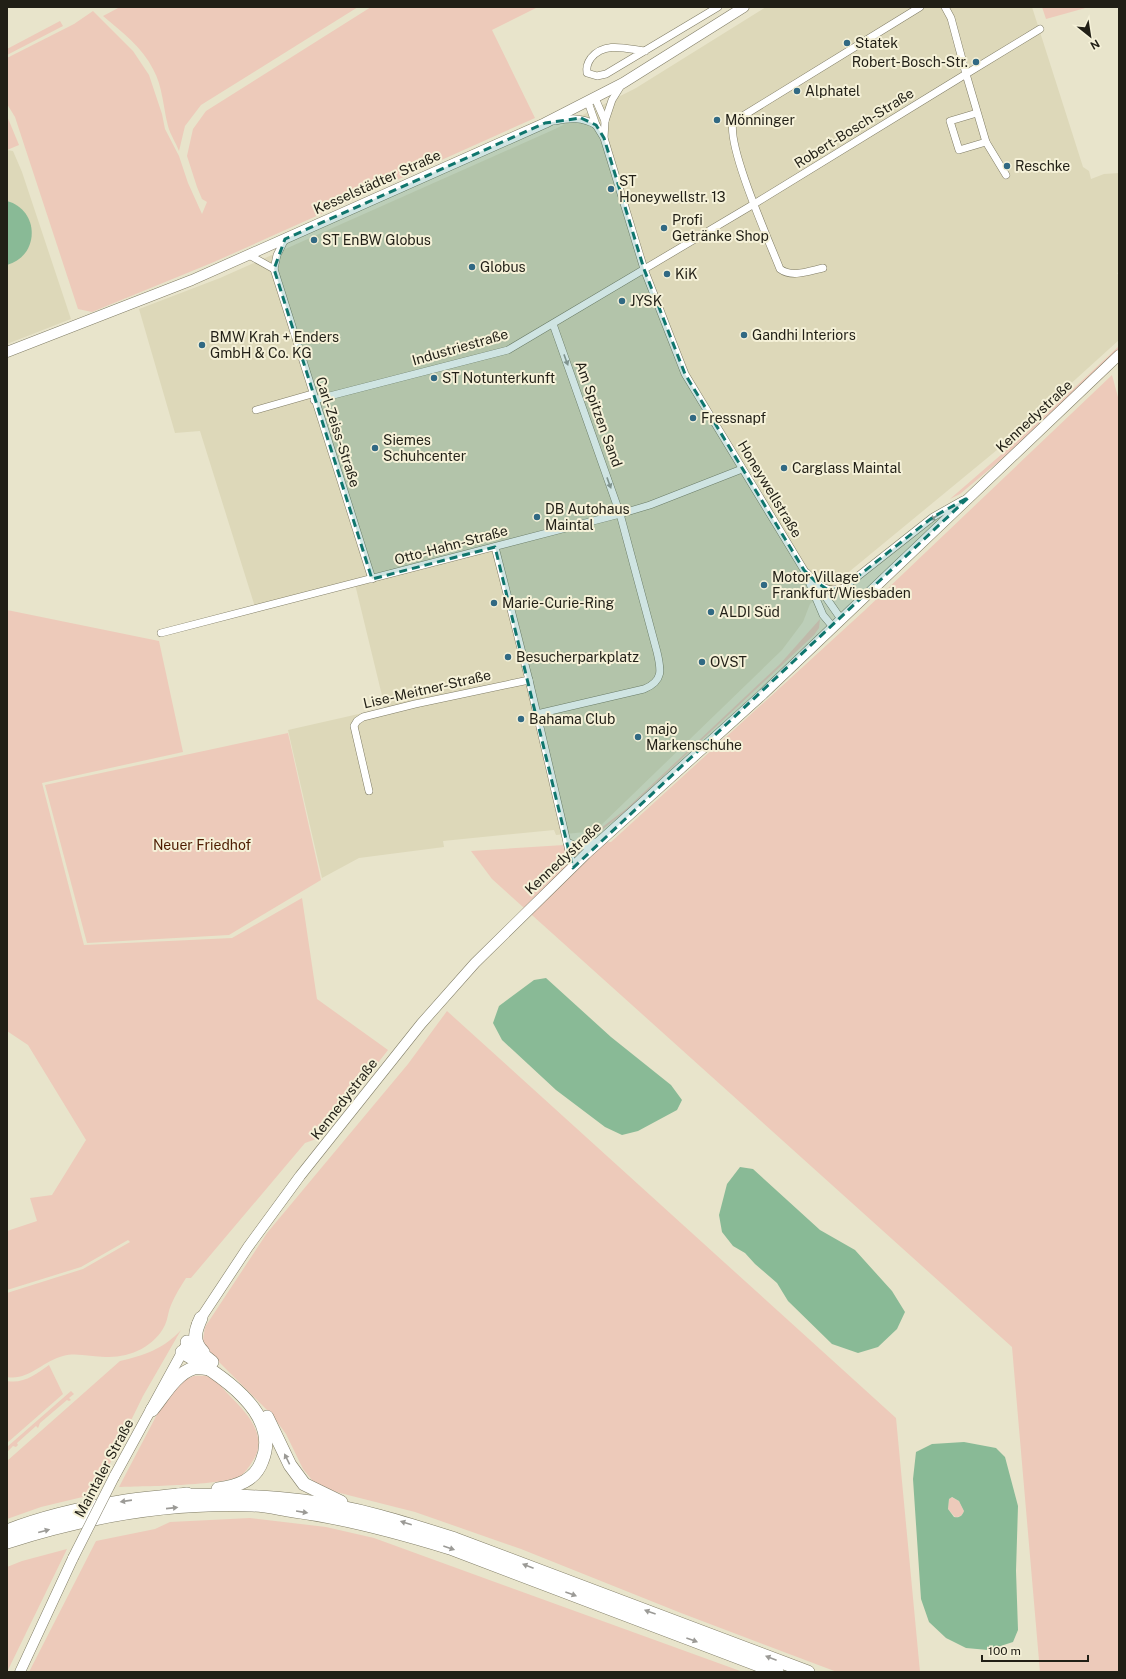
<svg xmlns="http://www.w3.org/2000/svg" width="1126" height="1679" font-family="'Public Sans',sans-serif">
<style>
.built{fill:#ddd8b9}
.green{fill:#edcaba}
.water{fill:#89ba96;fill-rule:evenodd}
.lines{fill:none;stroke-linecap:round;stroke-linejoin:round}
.street-casing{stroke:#807d66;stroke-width:8}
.secondary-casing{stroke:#807d66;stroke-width:11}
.highway-casing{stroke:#807d66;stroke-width:14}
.street{stroke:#fff;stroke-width:7}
.secondary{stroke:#fff;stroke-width:10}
.highway{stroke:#fff;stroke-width:13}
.secondary-bridge-casing{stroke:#807d66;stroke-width:11;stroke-linecap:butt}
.secondary-bridge{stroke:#fff;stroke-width:10}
.oneway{fill:#9b9a96}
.marked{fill:#0f766e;fill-opacity:0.2;stroke:#0f766e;stroke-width:3;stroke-dasharray:8 5;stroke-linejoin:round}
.poi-dot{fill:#316983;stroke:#f5f1d8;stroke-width:1.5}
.labels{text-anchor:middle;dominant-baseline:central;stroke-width:4;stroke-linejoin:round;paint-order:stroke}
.poi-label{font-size:14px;fill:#211f16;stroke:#f5f1d8;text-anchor:start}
.street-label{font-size:14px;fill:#211f16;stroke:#f5f1d8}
.park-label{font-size:14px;fill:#4d1c00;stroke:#f5f1d8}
</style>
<rect width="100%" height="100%" fill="#e8e4cb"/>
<g class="built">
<polygon points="766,7 1032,7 1083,167 1089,171 1091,179 1104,174 1119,173 1119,272 1117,273 1119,276 1119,340 1003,445 810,604 803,622 782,650 595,831 556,835 554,830 443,841 444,847 359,858 322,878 288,730 385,708 354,580 255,607 200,431 175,433 139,309 220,278 555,129 636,88"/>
<polygon points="7,150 13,151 22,172 71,319 7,344"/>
</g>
<g class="green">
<path d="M 120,7 L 358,7 L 201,105 L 185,126 L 179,151 C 176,143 170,134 168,126 C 163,107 163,87 153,69 C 142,47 122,32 103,16 Z"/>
<polygon points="371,7 538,7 492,30 535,118 214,262 92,312 78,309 15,117 7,104 7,58 74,24 93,11 133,51 149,75 162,114 165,129 179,156 188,183 202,214 207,202 202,199 197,187 187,156 193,129 206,111"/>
<polygon points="1042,7 1089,7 1046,19"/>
<polygon points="60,21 63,26 7,55 7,49"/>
<polygon points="7,116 19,145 7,150"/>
<polygon points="1119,346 1119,350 1009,453 960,494 950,499 1025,434"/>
<polygon points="1112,375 1119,401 1119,1672 1040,1672 1012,1347 492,879 471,851 580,844 626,809 780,664 820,619 819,628 814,635 625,812 584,844 611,842 864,611"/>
<path d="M 7,610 L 159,641 L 183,752 L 42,783 L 84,945 L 232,938 L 302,898 L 317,999 L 388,1050 L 319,1138 L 305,1143 L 191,1278 L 186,1278 C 181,1286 175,1295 171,1305 C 168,1312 168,1318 165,1325 C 155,1346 131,1357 109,1357 C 94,1358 78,1352 63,1356 C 43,1361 28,1381 7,1377 L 7,1293 L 83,1269 L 130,1242 L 128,1240 L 81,1267 L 7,1290 L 7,1231 L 37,1221 L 30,1198 L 52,1195 L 86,1140 L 28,1045 L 7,1031 Z"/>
<polygon points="288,733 321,880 229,935 87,943 45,785"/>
<polygon points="447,1011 896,1418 920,1672 837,1672 681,1613 521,1549 415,1512 336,1492 316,1485 303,1469 286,1434 272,1415 205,1348 203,1340 205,1327 267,1233 408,1064"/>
<path d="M 181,1330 L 143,1396 L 95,1494 L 41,1507 L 7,1519 L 7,1461 L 120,1361 C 143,1356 165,1348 181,1330 Z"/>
<path d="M 49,1365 L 63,1394 L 7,1443 L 7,1381 C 24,1384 36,1374 49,1365 Z"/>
<path d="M 194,1376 C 200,1376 206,1375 212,1378 C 218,1381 224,1390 229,1395 C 247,1413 270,1437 252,1462 C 249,1467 245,1473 240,1476 C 221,1486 144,1486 119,1487 L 163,1403 L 183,1381 Z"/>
<polygon points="71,1391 74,1394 69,1398 71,1400 69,1401 67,1400 40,1423 38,1428 36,1426 17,1443 18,1445 16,1447 13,1446 7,1452 7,1447"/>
<path d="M 951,1497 L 959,1501 L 964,1511 C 962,1516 960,1517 955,1517 L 948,1509 L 949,1499 Z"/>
<polygon points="250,1518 326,1527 374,1538 743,1672 29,1672 96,1541 155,1529 170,1522"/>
<polygon points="67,1549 7,1672 7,1567 22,1561"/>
</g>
<g class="water">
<path d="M 7,201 C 40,210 40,256 7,265 Z"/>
<polygon points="546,978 611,1037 671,1085 682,1100 677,1110 638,1131 622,1135 605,1127 556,1090 502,1040 493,1023 499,1006 534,980"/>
<polygon points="740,1167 753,1169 820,1230 855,1250 892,1291 905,1312 897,1329 878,1347 858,1353 832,1344 788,1301 777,1283 755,1264 745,1253 733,1246 722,1232 719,1215 727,1184"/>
<path d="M 964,1442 L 996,1448 L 1005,1457 L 1018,1506 L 1016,1571 L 1018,1630 L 1013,1642 L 988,1650 L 966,1648 L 946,1638 L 929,1622 L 921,1599 L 913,1479 L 916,1452 L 932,1444 ZM 952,1497 L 959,1501 L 964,1511 C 962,1516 960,1518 954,1517 L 948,1509 L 949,1499 Z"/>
</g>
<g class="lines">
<g class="street-casing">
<g id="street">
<polyline points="945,7 951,18 966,74 1040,29"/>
<path d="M 645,51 C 627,49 605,41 591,58 C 588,62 586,67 587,73 L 597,76 L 606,74 L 718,7"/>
<polyline points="595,98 605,121 604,138 644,269 685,374 804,570 823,615 833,627"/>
<polyline points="588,102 596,125 604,138"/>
<path d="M 555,121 C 570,118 582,117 596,125"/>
<polyline points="605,121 612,100 622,84"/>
<polyline points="986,142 1006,175"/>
<polyline points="285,239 277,255 274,269 372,579"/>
<polyline points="249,255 274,269"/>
<path d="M 823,268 C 809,271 792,278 780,269 C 769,241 727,147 733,122 L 920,7"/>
<polyline points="314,400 508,350 754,204 966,74 986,142 959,150 950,121 977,113"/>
<polyline points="256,410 312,394"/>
<polyline points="495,547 529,680 573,868"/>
<path d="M 807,573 C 818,584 826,594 843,588 L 933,517 L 963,500"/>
<polyline points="818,586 841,619"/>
<polyline points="161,633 620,514 650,505 742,469"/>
<path d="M 537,714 L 644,689 C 664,681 661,669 657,652 L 620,514 L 553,324"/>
<polyline points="369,791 354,726 357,721 363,717 415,704 529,680"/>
<polyline points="567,842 578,847 597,842"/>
</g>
</g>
<g class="secondary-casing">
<g id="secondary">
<polyline points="7,352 192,280 545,123 623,83 744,7"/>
<polyline points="197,1324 248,1247 300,1176 421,1024 475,963 586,854 763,694 1119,355"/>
<polyline points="114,1477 185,1347"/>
<polyline points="20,1672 73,1558"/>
</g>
</g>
<g class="highway-casing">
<g id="highway">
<path d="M 201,1318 C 195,1331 192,1341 203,1352"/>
<polyline points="187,1342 212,1362"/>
<path d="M 182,1352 C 217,1373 282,1412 262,1461 C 255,1481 237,1486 218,1489"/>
<path d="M 152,1410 C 163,1397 176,1373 194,1368 C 199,1367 204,1368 209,1369"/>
<polyline points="267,1417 290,1465 304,1484 341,1502"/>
<path d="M 178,1495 C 220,1495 261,1496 303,1501 C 355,1507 405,1523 455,1539 L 808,1672"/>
<path d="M 7,1531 C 43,1517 82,1508 120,1502 C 142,1498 165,1497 187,1494"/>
<path d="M 7,1542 C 85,1517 169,1502 252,1505 C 266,1505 280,1509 294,1511 C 347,1518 398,1532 450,1548 L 777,1672"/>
</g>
</g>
<use href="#street" class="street"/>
<use href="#secondary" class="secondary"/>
<use href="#highway" class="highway"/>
<g class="secondary-bridge-casing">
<polyline id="secondary-bridge" points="73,1558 114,1477"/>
</g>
<use href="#secondary-bridge" class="secondary-bridge"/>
</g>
<defs><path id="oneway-solid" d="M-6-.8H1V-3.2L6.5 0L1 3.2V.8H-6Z"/></defs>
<g class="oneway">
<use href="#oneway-solid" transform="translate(566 360) rotate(70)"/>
<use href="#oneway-solid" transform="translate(609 483) rotate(70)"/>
<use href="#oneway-solid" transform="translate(935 517) rotate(147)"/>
<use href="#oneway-solid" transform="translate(287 1459) rotate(-116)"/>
<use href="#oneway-solid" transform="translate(126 1501) rotate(172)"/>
<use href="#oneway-solid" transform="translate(172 1508) rotate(-6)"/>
<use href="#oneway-solid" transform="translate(302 1512) rotate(9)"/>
<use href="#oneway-solid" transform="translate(406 1523) rotate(-163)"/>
<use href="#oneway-solid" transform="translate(44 1531) rotate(-15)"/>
<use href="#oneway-solid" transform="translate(449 1548) rotate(19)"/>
<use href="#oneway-solid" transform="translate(528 1566) rotate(-159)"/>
<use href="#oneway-solid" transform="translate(571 1594) rotate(20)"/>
<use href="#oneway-solid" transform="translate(650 1612) rotate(-160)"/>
<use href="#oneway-solid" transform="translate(692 1640) rotate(20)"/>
<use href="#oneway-solid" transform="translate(771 1658) rotate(-159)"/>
</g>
<path class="marked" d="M 581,118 L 596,125 L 604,138 L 644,269 L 685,374 L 804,570 L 815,581 L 828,590 L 843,588 L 933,517 L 969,497 L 573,868 L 495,547 L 372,579 L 274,269 L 285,239 L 545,123 Z"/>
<g class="poi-dot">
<circle cx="847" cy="43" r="4"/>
<circle cx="976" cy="62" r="4"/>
<circle cx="797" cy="91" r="4"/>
<circle cx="717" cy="120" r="4"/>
<circle cx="1007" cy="166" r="4"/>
<circle cx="611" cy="189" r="4"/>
<circle cx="664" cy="228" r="4"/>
<circle cx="314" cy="240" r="4"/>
<circle cx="472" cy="267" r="4"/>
<circle cx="667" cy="274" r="4"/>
<circle cx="622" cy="301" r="4"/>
<circle cx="744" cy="335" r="4"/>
<circle cx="202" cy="345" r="4"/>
<circle cx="434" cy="378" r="4"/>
<circle cx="693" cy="418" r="4"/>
<circle cx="375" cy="448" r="4"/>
<circle cx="784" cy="468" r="4"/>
<circle cx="537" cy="517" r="4"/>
<circle cx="764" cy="585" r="4"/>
<circle cx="494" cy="603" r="4"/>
<circle cx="711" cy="612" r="4"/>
<circle cx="508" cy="657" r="4"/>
<circle cx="702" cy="662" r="4"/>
<circle cx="521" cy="719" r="4"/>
<circle cx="638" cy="737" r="4"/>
</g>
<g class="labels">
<g class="poi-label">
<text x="855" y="43">Statek</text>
<text x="968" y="62" text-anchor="end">Robert-Bosch-Str.</text>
<text x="805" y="91">Alphatel</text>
<text x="725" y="120">Mönninger</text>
<text x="1015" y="166">Reschke</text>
<text x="619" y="181">ST<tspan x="619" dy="16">Honeywellstr. 13</tspan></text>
<text x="672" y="220">Profi<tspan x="672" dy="16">Getränke Shop</tspan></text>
<text x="322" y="240">ST EnBW Globus</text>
<text x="480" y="267">Globus</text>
<text x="675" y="274">KiK</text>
<text x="630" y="301">JYSK</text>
<text x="752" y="335">Gandhi Interiors</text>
<text x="210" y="337">BMW Krah + Enders<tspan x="210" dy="16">GmbH &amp; Co. KG</tspan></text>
<text x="442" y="378">ST Notunterkunft</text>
<text x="701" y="418">Fressnapf</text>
<text x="383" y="440">Siemes<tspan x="383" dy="16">Schuhcenter</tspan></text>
<text x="792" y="468">Carglass Maintal</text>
<text x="545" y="509">DB Autohaus<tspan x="545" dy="16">Maintal</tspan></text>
<text x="772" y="577">Motor Village<tspan x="772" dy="16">Frankfurt/Wiesbaden</tspan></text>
<text x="502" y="603">Marie-Curie-Ring</text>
<text x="719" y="612">ALDI Süd</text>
<text x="516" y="657">Besucherparkplatz</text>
<text x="710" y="662">OVST</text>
<text x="529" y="719">Bahama Club</text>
<text x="646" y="729">majo<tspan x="646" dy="16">Markenschuhe</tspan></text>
</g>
<g class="street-label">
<text transform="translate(854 128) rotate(-32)">Robert-Bosch-Straße</text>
<text transform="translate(377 182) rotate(-24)">Kesselstädter Straße</text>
<text transform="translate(460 347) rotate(-16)">Industriestraße</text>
<text transform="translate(599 414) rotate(70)">Am Spitzen Sand</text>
<text transform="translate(1034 416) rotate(-43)">Kennedystraße</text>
<text transform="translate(338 432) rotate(72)">Carl-Zeiss-Straße</text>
<text transform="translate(770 489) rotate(59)">Honeywellstraße</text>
<text transform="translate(451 545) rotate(-15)">Otto-Hahn-Straße</text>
<text transform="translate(427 689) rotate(-13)">Lise-Meitner-Straße</text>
<text transform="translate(563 858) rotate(-43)">Kennedystraße</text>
<text transform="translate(344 1099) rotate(-52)">Kennedystraße</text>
<text transform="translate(104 1468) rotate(-62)">Maintaler Straße</text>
</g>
<g class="park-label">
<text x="202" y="845">Neuer Friedhof</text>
</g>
</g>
<rect width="1126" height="1679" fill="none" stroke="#211f16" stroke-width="16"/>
<g transform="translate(1090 36) rotate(150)" stroke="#f5f1d8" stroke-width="3" paint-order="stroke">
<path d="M0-3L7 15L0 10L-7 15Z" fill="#211f16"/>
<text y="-6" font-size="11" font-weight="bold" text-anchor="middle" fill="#211f16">N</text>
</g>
<path d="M982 1655v6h106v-6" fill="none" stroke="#211f16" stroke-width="2"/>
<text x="988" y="1655" font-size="12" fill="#211f16" stroke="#f5f1d8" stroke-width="3" paint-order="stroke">100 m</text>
</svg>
